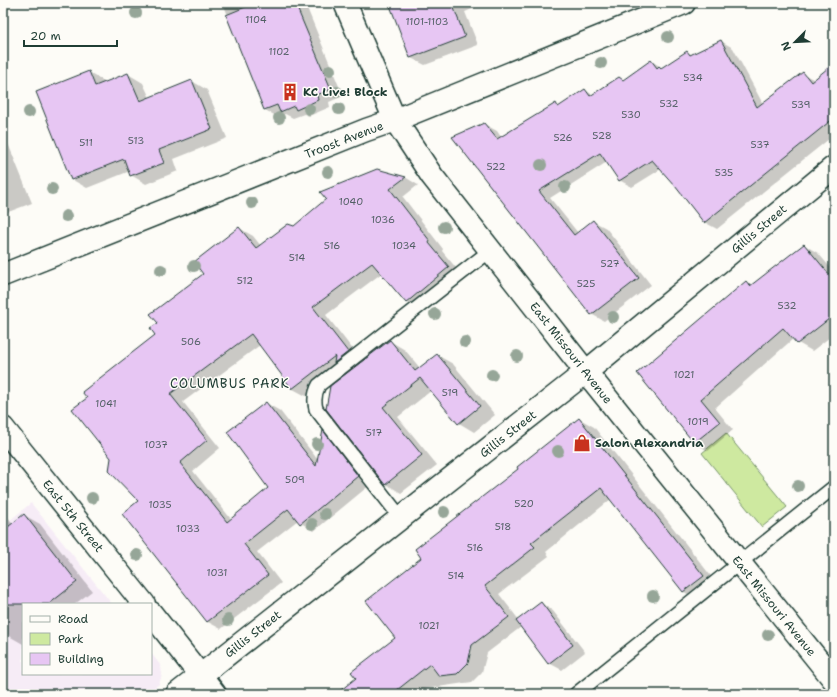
<svg xmlns="http://www.w3.org/2000/svg" width="837" height="697" font-family="'Shantell Sans',sans-serif">
<style>
.built{fill:#f6ecf6}
.green{fill:#cee9a0;stroke:#76936a}
.shadow{fill:#0003}
.building{fill:#e7c6f3;stroke:#1f3d34}
.lines{fill:none;stroke-linecap:round;stroke-linejoin:round}
.lane-casing{stroke:#1f3d34;stroke-width:16}
.street-casing{stroke:#1f3d34;stroke-width:25}
.lane{stroke:#fdfcf7;stroke-width:13}
.street{stroke:#fdfcf7;stroke-width:22}
.tree{fill:#96a698}
.labels{text-anchor:middle;dominant-baseline:central;stroke-width:3;stroke-linejoin:round;paint-order:stroke}
.number-label{font-size:10px;fill:#515f64}
.poi-label{font-size:12px;font-weight:bold;fill:#1f3d34;stroke:#fdfcf7;text-anchor:start}
.street-label{font-size:12px;fill:#1f3d34;stroke:#fdfcf7}
.neighbourhood-label{font-size:13px;letter-spacing:1px;fill:#1f3d34;stroke:#fdfcf7}
</style>
<rect width="100%" height="100%" fill="#fdfcf7"/>
<filter id="ink" filterUnits="userSpaceOnUse"><feTurbulence type="fractalNoise" baseFrequency=".025" numOctaves="2"/><feDisplacementMap in="SourceGraphic" scale="8" xChannelSelector="R" yChannelSelector="G"/><feConvolveMatrix kernelMatrix="1 2 1 2 8 2 1 2 1" color-interpolation-filters="sRGB"/></filter>
<g filter="url(#ink)">
<polygon class="built" points="31,503 112,604 23,604 23,674 151,674 151,653 161,666 162,675 159,684 147,694 3,694 3,526"/>
<polygon class="green" points="726,433 787,507 762,527 702,453"/>
<g class="shadow">
<polygon points="223,3 305,3 343,96 329,102 330,107 309,116 304,114 293,118 285,114 278,117 265,110"/>
<polygon points="390,3 486,3 465,12 478,45 425,65 411,58"/>
<polygon points="721,41 733,48 763,104 803,74 815,80 834,64 834,135 717,229 704,222 661,169 632,187 619,180 607,162 550,198 578,233 593,221 606,228 651,285 604,321 591,314 557,271 558,270 484,124 497,131 501,137 556,104 560,107 585,90 593,95 624,81 651,61 663,68 687,52 692,55"/>
<polygon points="89,72 104,81 105,83 128,74 143,83 150,98 192,81 207,90 227,138 174,159 178,171 146,184 131,175 130,171 87,188 71,179"/>
<polygon points="3,131 32,203 3,214"/>
<polygon points="405,177 418,185 403,197 443,249 442,251 462,275 420,310 407,302 382,273 326,315 361,360 344,367 306,396 293,389 260,345 183,402 220,448 193,471 231,519 270,488 266,403 280,411 318,460 323,432 336,439 371,484 314,531 301,523 298,520 257,552 281,583 221,629 208,622 123,514 139,501 112,458 88,398 156,335 159,323 205,274 239,228 253,236 261,246 295,227"/>
<polygon points="804,245 818,253 834,272 834,334 812,351 798,343 794,338 715,408 733,430 708,451 695,443 639,373 746,282 752,286"/>
<polygon points="390,341 405,350 420,368 437,355 453,364 495,415 474,432 459,423 432,390 398,417 437,465 401,493 386,484 327,409"/>
<polygon points="580,419 594,427 718,585 699,600 684,592 611,499 546,552 549,556 499,594 519,620 541,603 553,611 585,652 562,670 549,663 521,627 487,653 482,672 472,682 417,690 420,694 338,694 357,679 396,638 423,558 519,469"/>
<polygon points="3,510 13,524 24,515 40,524 92,591 75,604 23,604 23,644 9,636 3,629"/>
<polygon points="834,611 834,622 829,615"/>
</g>
<g class="building">
<polygon points="255,3 295,3 331,89 317,95 318,100 296,110 294,106 280,112 277,105 264,110 226,15"/>
<polygon points="389,3 452,3 465,37 410,58"/>
<polygon points="721,40 757,107 803,72 811,82 834,63 834,118 704,223 675,186 652,160 619,181 600,153 539,191 574,235 593,220 639,278 591,315 452,137 484,123 497,139 556,103 558,107 585,89 590,96 619,77 623,80 651,60 657,68 659,66 661,68 687,51 690,55"/>
<polygon points="89,71 95,86 128,73 140,101 192,80 212,129 159,150 164,163 130,176 124,159 71,180 36,92"/>
<polygon points="377,169 406,177 390,189 430,241 429,243 449,267 406,303 372,263 313,307 348,352 334,363 335,356 292,389 251,334 170,394 207,440 180,463 227,522 268,488 227,432 266,402 316,466 323,430 358,476 300,524 288,509 244,544 268,575 207,622 122,514 138,501 109,471 111,458 72,409 87,398 82,392 155,335 150,328 158,323 150,314 203,274 194,262 239,227 256,248 288,224 294,226 326,199 320,192"/>
<polygon points="804,244 834,280 834,315 797,344 783,328 701,399 720,422 694,443 637,373 746,281 750,286"/>
<polygon points="390,340 415,371 437,354 480,406 458,424 420,378 383,407 422,455 385,485 326,409 330,386"/>
<polygon points="579,418 704,576 683,592 601,488 531,543 535,547 485,586 509,617 472,645 468,663 457,674 439,676 430,664 392,694 336,694 356,678 351,672 395,638 366,601 421,558 415,549 518,469 517,467"/>
<polygon points="24,514 77,582 49,604 3,604 3,531"/>
<polygon points="541,602 573,645 548,664 516,621"/>
</g>
<g class="lines">
<g class="lane-casing">
<g id="lane">
<path d="M 401,518 L 316,409 C 314,401 315,392 319,385 L 491,250"/>
<polyline points="576,694 834,487"/>
</g>
</g>
<g class="street-casing">
<g id="street">
<polyline points="345,3 395,120 432,176 586,372 834,680"/>
<polyline points="3,275 366,130 395,120 684,3"/>
<polyline points="3,428 144,604"/>
<polyline points="151,613 215,694"/>
<polyline points="177,694 586,372 834,167"/>
</g>
</g>
<use href="#lane" class="lane"/>
<use href="#street" class="street"/>
</g>
<g class="tree">
<circle cx="136" cy="13" r="6"/>
<circle cx="668" cy="37" r="6"/>
<circle cx="601" cy="63" r="6"/>
<circle cx="330" cy="70" r="6"/>
<circle cx="337" cy="92" r="6"/>
<circle cx="309" cy="109" r="6"/>
<circle cx="339" cy="109" r="6"/>
<circle cx="29" cy="112" r="6"/>
<circle cx="279" cy="118" r="6"/>
<circle cx="541" cy="165" r="6"/>
<circle cx="328" cy="172" r="6"/>
<circle cx="565" cy="187" r="6"/>
<circle cx="52" cy="189" r="6"/>
<circle cx="252" cy="203" r="6"/>
<circle cx="66" cy="216" r="6"/>
<circle cx="444" cy="227" r="6"/>
<circle cx="194" cy="266" r="6"/>
<circle cx="161" cy="270" r="6"/>
<circle cx="435" cy="314" r="6"/>
<circle cx="613" cy="317" r="6"/>
<circle cx="465" cy="342" r="6"/>
<circle cx="517" cy="356" r="6"/>
<circle cx="492" cy="375" r="6"/>
<circle cx="317" cy="444" r="6"/>
<circle cx="558" cy="451" r="6"/>
<circle cx="798" cy="486" r="6"/>
<circle cx="92" cy="498" r="6"/>
<circle cx="444" cy="512" r="6"/>
<circle cx="325" cy="514" r="6"/>
<circle cx="312" cy="524" r="6"/>
<circle cx="137" cy="555" r="6"/>
<circle cx="653" cy="596" r="6"/>
<circle cx="228" cy="620" r="6"/>
<circle cx="768" cy="635" r="6"/>
</g>
</g>
<defs>
<g id="building-bare" transform="scale(1.38)"><path d="M-4-6H4V6H1V3H-1V6H-4ZM-2.5-4.3h1.7v1.8h-1.7ZM.8-4.3h1.7v1.8H.8ZM-2.5-1h1.7V.8h-1.7ZM.8-1h1.7V.8H.8Z" fill="#c8321e" stroke="#fdfcf7" stroke-width="2.5" paint-order="stroke"/></g>
<g id="shop-bare" transform="scale(1.38)"><path d="M-5-2.5h2.3a2.7 3.5 0 0 1 5.4 0H5L5.5 6h-11ZM-1.5-2.5h3a1.5 2.3 0 0 0-3 0Z" fill="#c8321e" stroke="#fdfcf7" stroke-width="2.5" paint-order="stroke"/></g>
</defs>
<g fill-rule="evenodd">
<use href="#building-bare" x="290" y="92"/>
<use href="#shop-bare" x="582" y="443"/>
</g>
<g class="labels">
<g class="number-label">
<text x="256" y="19">1104</text>
<text x="427" y="21">1101-1103</text>
<text x="279" y="51">1102</text>
<text x="693" y="77">534</text>
<text x="669" y="103">532</text>
<text x="801" y="104">539</text>
<text x="631" y="114">530</text>
<text x="602" y="135">528</text>
<text x="563" y="137">526</text>
<text x="136" y="140">513</text>
<text x="86" y="142">511</text>
<text x="760" y="144">537</text>
<text x="496" y="166">522</text>
<text x="724" y="172">535</text>
<text x="351" y="201">1040</text>
<text x="383" y="219">1036</text>
<text x="332" y="245">516</text>
<text x="404" y="245">1034</text>
<text x="297" y="257">514</text>
<text x="610" y="263">527</text>
<text x="245" y="280">512</text>
<text x="586" y="283">525</text>
<text x="787" y="305">532</text>
<text x="191" y="341">506</text>
<text x="684" y="374">1021</text>
<text x="450" y="392">519</text>
<text x="106" y="403">1041</text>
<text x="698" y="421">1019</text>
<text x="374" y="432">517</text>
<text x="156" y="444">1037</text>
<text x="295" y="479">509</text>
<text x="524" y="503">520</text>
<text x="160" y="504">1035</text>
<text x="503" y="526">518</text>
<text x="188" y="528">1033</text>
<text x="475" y="547">516</text>
<text x="217" y="572">1031</text>
<text x="456" y="575">514</text>
<text x="429" y="625">1021</text>
</g>
<g class="poi-label">
<text x="303" y="92">KC Live! Block</text>
<text x="595" y="443">Salon Alexandria</text>
</g>
<g class="street-label">
<text transform="translate(344 140) rotate(-21)">Troost Avenue</text>
<text transform="translate(759 229) rotate(-40)">Gillis Street</text>
<text transform="translate(571 353) rotate(52)">East Missouri Avenue</text>
<text transform="translate(508 434) rotate(-38)">Gillis Street</text>
<text transform="translate(73 516) rotate(51)">East 5th Street</text>
<text transform="translate(774 606) rotate(51)">East Missouri Avenue</text>
<text transform="translate(253 634) rotate(-38)">Gillis Street</text>
</g>
<g class="neighbourhood-label">
<text x="230" y="383">COLUMBUS PARK</text>
</g>
</g>
<rect width="837" height="697" fill="none" stroke="#fdfcf7" stroke-width="16"/>
<rect x="8" y="8" width="821" height="681" fill="none" stroke="#1f3d34" stroke-width="1.5" filter="url(#ink)"/>
<rect x="22" y="603" width="130" height="72" fill="#fdfcf7" stroke="#a4b0a9"/>
<rect x="30" y="616" width="20" height="6" fill="#fdfcf7" stroke="#a4b0a9"/>
<text x="58" y="623" font-size="12" fill="#1f3d34">Road</text>
<rect x="30" y="633" width="20" height="12" fill="#cee9a0" stroke="#a4b0a9"/>
<text x="58" y="643" font-size="12" fill="#1f3d34">Park</text>
<rect x="30" y="653" width="20" height="12" fill="#e7c6f3" stroke="#a4b0a9"/>
<text x="58" y="663" font-size="12" fill="#1f3d34">Building</text>
<g transform="translate(795 42) rotate(246)" stroke="#fdfcf7" stroke-width="3" paint-order="stroke">
<path d="M0-3L7 15L0 10L-7 15Z" fill="#1f3d34"/>
<text y="-6" font-size="11" font-weight="bold" text-anchor="middle" fill="#1f3d34">N</text>
</g>
<path d="M24 40v6h93v-6" fill="none" stroke="#1f3d34" stroke-width="2"/>
<text x="30" y="40" font-size="12" fill="#1f3d34" stroke="#fdfcf7" stroke-width="3" paint-order="stroke">20 m</text>
</svg>
